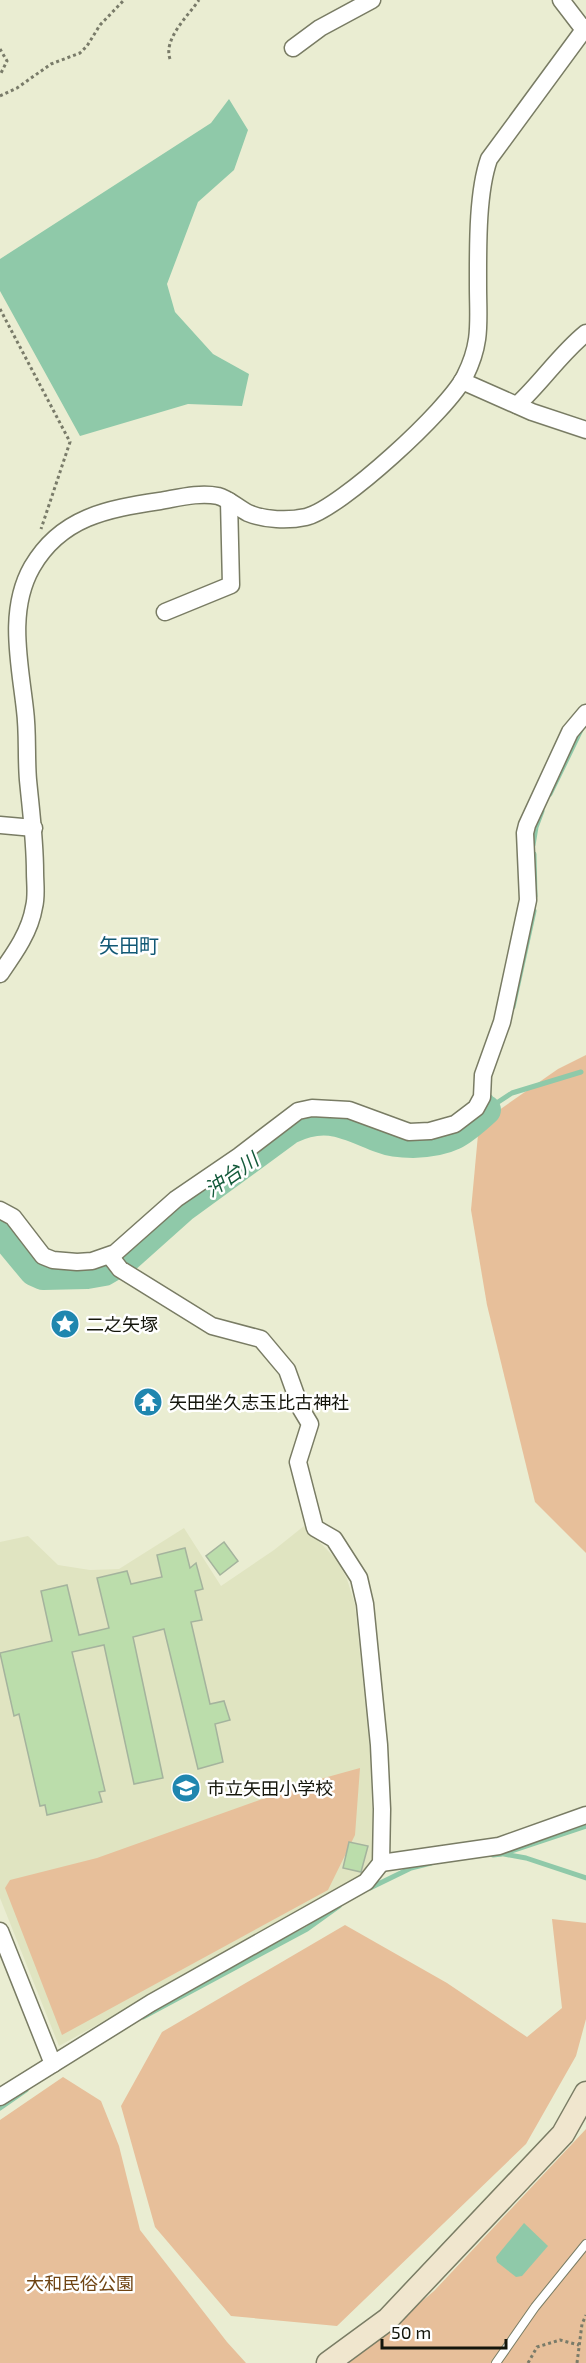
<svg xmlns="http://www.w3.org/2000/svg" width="586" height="2363" font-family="'Exo 2','Noto Sans JP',sans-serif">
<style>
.built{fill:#e0e4c1}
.green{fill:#e7bf9a}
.water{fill:#8fc9a9}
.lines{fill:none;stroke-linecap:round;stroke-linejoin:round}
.stream{stroke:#8fc9a9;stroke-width:5}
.river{stroke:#8fc9a9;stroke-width:30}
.building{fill:#bbddab;stroke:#a4b39d;stroke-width:1.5}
.lane-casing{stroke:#797c64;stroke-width:10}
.street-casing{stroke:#797c64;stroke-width:19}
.secondary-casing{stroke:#797c64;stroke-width:25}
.path{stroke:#797b69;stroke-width:3;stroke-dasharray:3 3;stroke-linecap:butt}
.lane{stroke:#fff;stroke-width:8}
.street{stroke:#fff;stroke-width:16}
.secondary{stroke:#f0e6ce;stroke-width:22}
.labels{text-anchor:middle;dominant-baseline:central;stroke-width:5;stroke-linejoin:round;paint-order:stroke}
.poi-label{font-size:18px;fill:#14150b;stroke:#fff;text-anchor:start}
.park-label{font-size:18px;fill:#6f4413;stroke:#fff}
.neighbourhood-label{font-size:20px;fill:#125975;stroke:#fff}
.water-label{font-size:20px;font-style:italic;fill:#155b3c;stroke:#fff}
</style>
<rect width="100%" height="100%" fill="#eaedd2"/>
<polygon class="built" points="304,1526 336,1559 347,1579 355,1605 370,1752 374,1871 59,2046 0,1898 0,1542 28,1536 58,1565 90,1570 119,1569 184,1528 221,1586 274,1550"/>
<g class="green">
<polygon points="586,1055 586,1553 535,1502 487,1305 471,1210 479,1124 558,1069"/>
<polygon points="360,1768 355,1835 328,1890 62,2035 5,1888 10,1880 97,1858 313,1781"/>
<polygon points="552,1919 586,1923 586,2019 576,2056 526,2144 337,2326 231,2316 155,2227 121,2106 162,2032 345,1925 447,1983 527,2037 562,2008"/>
<polygon points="63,2077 101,2101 119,2146 140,2230 227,2342 246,2363 0,2363 0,2120"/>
<polygon points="586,2129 586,2363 349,2363 434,2291"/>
</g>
<g class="water">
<polygon points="229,99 248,130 234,170 198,202 167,284 175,312 213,354 249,374 242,406 188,404 80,436 0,291 0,259 211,123"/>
<polygon points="524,2223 548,2246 522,2276 516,2277 497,2262 496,2257"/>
</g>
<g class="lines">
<g class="stream">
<polyline points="550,794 581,730"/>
<polyline points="533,845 536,827 542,811"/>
<polyline points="534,854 535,896"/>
<polyline points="513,1007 534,911"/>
<polyline points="486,1110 490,1097"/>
<polyline points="486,1110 512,1093 581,1072"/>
<polyline points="504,1854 526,1858 586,1878"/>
<polyline points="493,1855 502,1854 586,1826"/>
<polyline points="370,1888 411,1868 431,1863"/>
<polyline points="143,2017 307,1929 339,1906"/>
<polyline points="0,2108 26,2090"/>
</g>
<path class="river" d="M 0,1230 L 34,1271 L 43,1275 L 87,1274 L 104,1271 L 126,1258 L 182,1208 L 290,1129 C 327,1111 347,1125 381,1138 C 391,1142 403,1143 413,1143 C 449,1142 460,1134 486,1110"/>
</g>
<g class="building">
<polygon points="224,1542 238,1561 220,1575 206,1556"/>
<polygon points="185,1548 190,1568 196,1563 203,1589 195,1591 202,1620 191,1622 210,1704 224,1701 230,1720 215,1724 223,1762 198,1769 164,1629 133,1637 163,1778 134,1784 104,1645 72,1652 105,1791 99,1792 102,1802 47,1815 45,1805 40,1806 19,1714 14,1716 0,1653 52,1641 41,1591 67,1585 79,1635 109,1628 97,1578 127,1571 131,1584 162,1577 157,1555"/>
<polygon points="349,1842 368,1846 361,1872 343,1868"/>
</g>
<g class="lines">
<g class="lane-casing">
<polyline id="lane" points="496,2363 535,2307 586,2244"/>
</g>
<g class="street-casing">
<g id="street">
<polyline points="561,0 584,30"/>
<polyline points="293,48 320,28 372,0"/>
<polyline points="462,381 532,412 586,430"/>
<path d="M 517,405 C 542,382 560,354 586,333"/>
<polyline points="165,612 231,585 229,501"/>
<polyline points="0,825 34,828"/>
<path d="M 0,974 C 14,954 30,932 34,907 C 37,896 35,884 35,872 C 35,841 31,811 28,780 C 26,756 28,733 25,710 C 20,664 7,611 32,567 C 61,517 107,509 160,501 C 178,498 199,492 218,496 C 229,499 238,508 248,513 C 265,520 288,521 306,517 C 340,509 449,409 465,376 C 482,342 478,322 478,286 C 478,249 477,193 489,159 L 586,27"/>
<polyline points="0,1210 13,1217 43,1256 53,1260 77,1262 92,1261 115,1253 176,1199 239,1156 298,1111 312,1108 349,1110 409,1132 430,1131 455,1124 476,1108 482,1097 483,1075 502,1022 528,900 525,833 527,825 570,732 586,713"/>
<polyline points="381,1863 499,1846 586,1815"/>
<polyline points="0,1931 53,2064"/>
<polyline points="0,2097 151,2003 366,1882 381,1863 382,1809 379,1745 365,1604 359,1578 334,1539 315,1528 298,1462 310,1424 301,1409 287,1370 261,1339 212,1326 120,1269 110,1256"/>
</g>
</g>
<g class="secondary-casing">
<polyline id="secondary" points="328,2363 388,2319 563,2134 586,2093"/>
</g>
<g class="path">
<polyline points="0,49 7,61 0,75"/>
<path d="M 170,59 C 163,39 188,16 199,0"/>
<polyline points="0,96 17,88 51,64 80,53 87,46 100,25 124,0"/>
<polyline points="0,309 70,442 41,529"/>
<polyline points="528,2363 537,2347 560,2340 579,2345"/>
<polyline points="577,2363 582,2324 586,2315"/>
</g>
<use href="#lane" class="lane"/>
<use href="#street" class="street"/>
<use href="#secondary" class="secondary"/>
</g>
<defs>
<g id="sight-disc" transform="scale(1.5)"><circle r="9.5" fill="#1f86af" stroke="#fff"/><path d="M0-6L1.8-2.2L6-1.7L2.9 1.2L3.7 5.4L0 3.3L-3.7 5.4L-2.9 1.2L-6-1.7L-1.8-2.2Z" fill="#fff"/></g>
<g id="temple-disc" transform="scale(1.5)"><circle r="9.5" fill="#1f86af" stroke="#fff"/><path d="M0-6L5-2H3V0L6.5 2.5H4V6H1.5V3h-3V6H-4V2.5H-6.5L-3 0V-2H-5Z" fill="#fff"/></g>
<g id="school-disc" transform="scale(1.5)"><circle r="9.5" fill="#1f86af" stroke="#fff"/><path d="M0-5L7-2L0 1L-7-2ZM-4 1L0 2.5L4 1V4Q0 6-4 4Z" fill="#fff"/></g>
</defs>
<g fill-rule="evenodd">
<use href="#sight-disc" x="65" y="1324"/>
<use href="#temple-disc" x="148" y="1402"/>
<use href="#school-disc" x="186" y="1788"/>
</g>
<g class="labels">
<g class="poi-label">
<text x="86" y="1324">二之矢塚</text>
<text x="169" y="1402">矢田坐久志玉比古神社</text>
<text x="207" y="1788">市立矢田小学校</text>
</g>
<g class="park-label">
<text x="80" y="2283">大和民俗公園</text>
</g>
<g class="neighbourhood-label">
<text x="129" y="945">矢田町</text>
</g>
<g class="water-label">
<text transform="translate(231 1174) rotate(-35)">沖台川</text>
</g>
</g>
<path d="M382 2339v9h124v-9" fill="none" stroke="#14150b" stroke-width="3"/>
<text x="391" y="2339" font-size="18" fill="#14150b" stroke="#ffffff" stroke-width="4.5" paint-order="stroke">50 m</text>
</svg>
